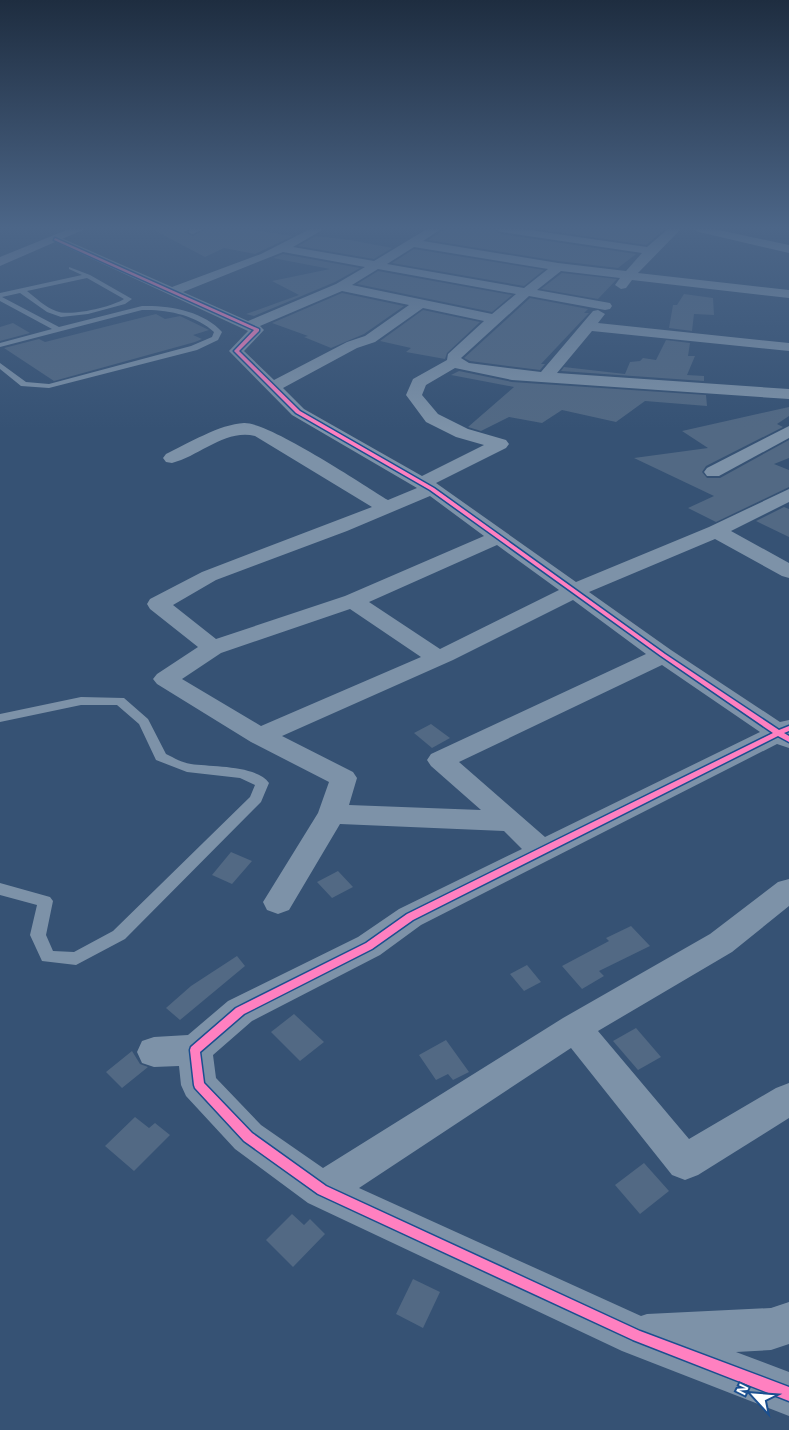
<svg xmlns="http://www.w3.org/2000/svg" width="789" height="1430" font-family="Helvetica,sans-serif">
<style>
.building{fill:#526984}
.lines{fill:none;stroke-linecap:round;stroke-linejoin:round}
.service{fill:#7d92a8;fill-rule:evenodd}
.minor{fill:#7d92a8;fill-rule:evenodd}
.primary{fill:#7d8ea7;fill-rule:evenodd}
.cycleway-casing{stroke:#1b4f8f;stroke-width:3}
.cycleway{fill:#ff80c0;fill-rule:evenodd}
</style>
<rect width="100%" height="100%" fill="#365274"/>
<g class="building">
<polygon points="152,229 187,229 188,234 193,236 205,229 246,229 293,236 255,254 224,248 205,257"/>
<polygon points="446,229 493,229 501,234 636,254 618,268 558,261 428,240"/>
<polygon points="535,229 665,229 646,245"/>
<polygon points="316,236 350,240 392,248 374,259 298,246"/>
<polygon points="414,249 544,270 524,286 392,263"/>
<polygon points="283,254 360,268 335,282 254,316 246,314 299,295 272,281 330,269 273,258"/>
<polygon points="378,271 512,295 492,312 357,284"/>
<polygon points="562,273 617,279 598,299 541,289"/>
<polygon points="342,293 404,306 364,334 331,348 304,337 308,336 272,323"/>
<polygon points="684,294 713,298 714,315 694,314 692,331 669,328 673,305 677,305"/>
<polygon points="530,298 588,309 584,313 589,313 541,364 545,364 540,370 470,361 464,358"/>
<polygon points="423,310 480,322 447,353 445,359 406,352 411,348 380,341"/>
<polygon points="156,314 165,319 180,316 209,330 193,335 202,339 195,342 54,381 4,348 39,339 45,342"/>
<polygon points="13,323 30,333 0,341 0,327"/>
<polygon points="666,340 690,343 688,356 695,356 687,375 704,376 704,381 561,371 564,367 625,374 630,362 640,361 643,358 656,360"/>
<polygon points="459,371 512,382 706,395 707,406 645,401 616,422 562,410 542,423 509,417 481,431 468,427 514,387 451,375"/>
<polygon points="789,407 789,416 777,424 783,427 706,466 702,472 707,478 720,478 789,440 789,458 774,464 789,470 789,487 716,522 688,508 714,496 634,458 708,448 682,431"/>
<polygon points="784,507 789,509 789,537 756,521"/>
<polygon points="431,724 450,738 432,748 414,733"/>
<polygon points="231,852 252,861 232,884 212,875"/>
<polygon points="338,871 353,887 332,898 317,882"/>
<polygon points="631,926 650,946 599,971 604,976 582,989 562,966 609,941 606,938"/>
<polygon points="237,956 245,966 180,1020 166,1008 191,986"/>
<polygon points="527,965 541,982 524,991 510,974"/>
<polygon points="294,1014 324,1042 300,1061 271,1032"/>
<polygon points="636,1028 661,1057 638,1070 613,1041"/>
<polygon points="446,1040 469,1072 453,1080 448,1074 436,1080 419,1055"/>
<polygon points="132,1051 140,1064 148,1067 122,1088 106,1072"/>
<polygon points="135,1117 149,1128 155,1123 170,1135 134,1171 105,1146"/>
<polygon points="644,1163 669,1191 640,1214 615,1185"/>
<polygon points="292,1214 304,1225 310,1219 325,1234 293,1267 266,1240"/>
<polygon points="413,1279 440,1292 423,1328 396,1314"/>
</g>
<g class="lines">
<g class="service">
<path d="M 69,267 L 90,275 L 132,299 L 125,304 L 88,314 L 61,317 L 47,312 L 20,293 L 2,297 L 59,327 L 142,306 C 168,305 204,311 222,332 L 218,340 L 197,350 L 49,388 L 21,386 L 0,369 L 0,363 L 26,382 L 49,384 L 191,346 L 212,337 L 214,332 C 196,315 166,309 142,310 L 0,347 L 0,343 L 52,329 L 0,301 L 0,293 L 82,275 L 69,269 ZM 87,278 L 124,299 C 112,307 69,317 56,311 C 45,307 36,298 27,291 Z"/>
<path d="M 81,697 L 124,698 L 148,719 L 166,754 C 174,758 183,763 191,764 C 211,767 257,765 269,783 L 261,802 L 125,939 L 76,965 L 42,961 L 30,935 L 37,905 L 0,895 L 0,883 L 50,897 L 53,901 L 46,935 L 53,951 L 74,952 L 113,931 L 250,797 L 255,785 L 240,778 L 187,772 L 156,760 L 139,724 L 117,705 L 81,705 L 0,722 L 0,714 Z"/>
</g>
<g class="minor">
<polygon points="189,229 203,229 193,234 189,233"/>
<path d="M 310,229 L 324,229 L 293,247 L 374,261 L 427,229 L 441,229 L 423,241 L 558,263 L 626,271 L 642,253 L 501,232 L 495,229 L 523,229 L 647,247 L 668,229 L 681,229 L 638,273 L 789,290 L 789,298 L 632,280 L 626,288 L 621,289 L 615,285 L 620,278 L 561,271 L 537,290 L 610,303 L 612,306 L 610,309 L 605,310 L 529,296 L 461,358 L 469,363 L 541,372 L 593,311 L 598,310 L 605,314 L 598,323 L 789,343 L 789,351 L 592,331 L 557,373 L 789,389 L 789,399 L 512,380 L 455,368 L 426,385 L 422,395 L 438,414 L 468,429 L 506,440 L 509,444 L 506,448 L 436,483 L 576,582 L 709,527 L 789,489 L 789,502 L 731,531 L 789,563 L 789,578 L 782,576 L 715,539 L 589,592 L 671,650 L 780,722 L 789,720 L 789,748 L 777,744 L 421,925 L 380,955 L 252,1021 L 213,1055 L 216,1078 L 261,1125 L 323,1168 L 563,1018 L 710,934 L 778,882 L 789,879 L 789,906 L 732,952 L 598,1031 L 689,1139 L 776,1088 L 789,1083 L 789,1118 L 698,1175 L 685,1180 L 672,1175 L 571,1048 L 359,1188 L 641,1316 L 647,1314 L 771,1308 L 789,1302 L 789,1344 L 771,1350 L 736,1352 L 789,1372 L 789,1416 L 622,1351 L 308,1203 L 235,1149 L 186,1096 L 181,1085 L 179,1066 L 154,1067 L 142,1063 L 137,1052 L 142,1041 L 154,1037 L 188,1035 L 228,1001 L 358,937 L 399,909 L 522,849 L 504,831 L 340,824 L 289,910 L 278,914 L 267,910 L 263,902 L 318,813 L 329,782 L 251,742 L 157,684 L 153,679 L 157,674 L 198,647 L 150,609 L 147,604 L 150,599 L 202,572 L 372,507 L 255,436 C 225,429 200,456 172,463 L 166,462 L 163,458 L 166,454 C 187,444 220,424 244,423 C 269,422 362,484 388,500 L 417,488 L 292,415 L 229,351 L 248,331 L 49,239 L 55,236 L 59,237 L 172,287 L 261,254 ZM 414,247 L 548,269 L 524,288 L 387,264 ZM 283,252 L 365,267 L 336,284 L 248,321 L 183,292 ZM 378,269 L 516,294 L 492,314 L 352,285 ZM 342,291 L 409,305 L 365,336 L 347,342 L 274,380 L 244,351 L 264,330 L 260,326 ZM 423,308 L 484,321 L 448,354 L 447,360 L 413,379 L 406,395 L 426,422 L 456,437 L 484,445 L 422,476 L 304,409 L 283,388 L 357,348 L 375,342 ZM 430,496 L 484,536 L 345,596 L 216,639 L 173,605 L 216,580 L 347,531 ZM 497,545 L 559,590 L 440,649 L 369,602 ZM 573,600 L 646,654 L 431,754 L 427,760 L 431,766 L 481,810 L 349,805 L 357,778 L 353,772 L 282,736 L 453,660 ZM 350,609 L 421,657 L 261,726 L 182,679 L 221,653 ZM 662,665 L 760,732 L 545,837 L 459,762 Z"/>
<polygon points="693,229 714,229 789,245 789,253 699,232"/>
<polygon points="789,426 789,438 719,476 707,476 704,472 707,468"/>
</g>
<polygon class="primary" points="69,229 85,229 0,266 0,257"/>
<g class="cycleway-casing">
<polygon id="cycleway" points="55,238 259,329 259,331 239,351 300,411 434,488 665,654 779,730 789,726 789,731 784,733 789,736 789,742 778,736 413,920 372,949 244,1014 200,1052 204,1083 252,1133 326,1186 640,1331 789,1387 789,1401 633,1340 318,1194 244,1141 195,1088 194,1085 190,1050 191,1047 236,1008 366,943 407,914 773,733 661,656 430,490 296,413 234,351 254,330 54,240"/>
</g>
<use href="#cycleway" class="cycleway"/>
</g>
<linearGradient id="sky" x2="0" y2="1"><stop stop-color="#1e2d40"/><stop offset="0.53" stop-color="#4c6688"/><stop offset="1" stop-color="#4c6688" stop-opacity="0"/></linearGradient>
<rect width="789" height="429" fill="url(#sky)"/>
<g transform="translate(754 1395) rotate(296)" stroke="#1b4f8f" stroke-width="4" paint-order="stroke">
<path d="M0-4L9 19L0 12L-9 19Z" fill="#ffffff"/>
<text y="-8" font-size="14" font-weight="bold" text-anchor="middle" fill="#ffffff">N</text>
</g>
</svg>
